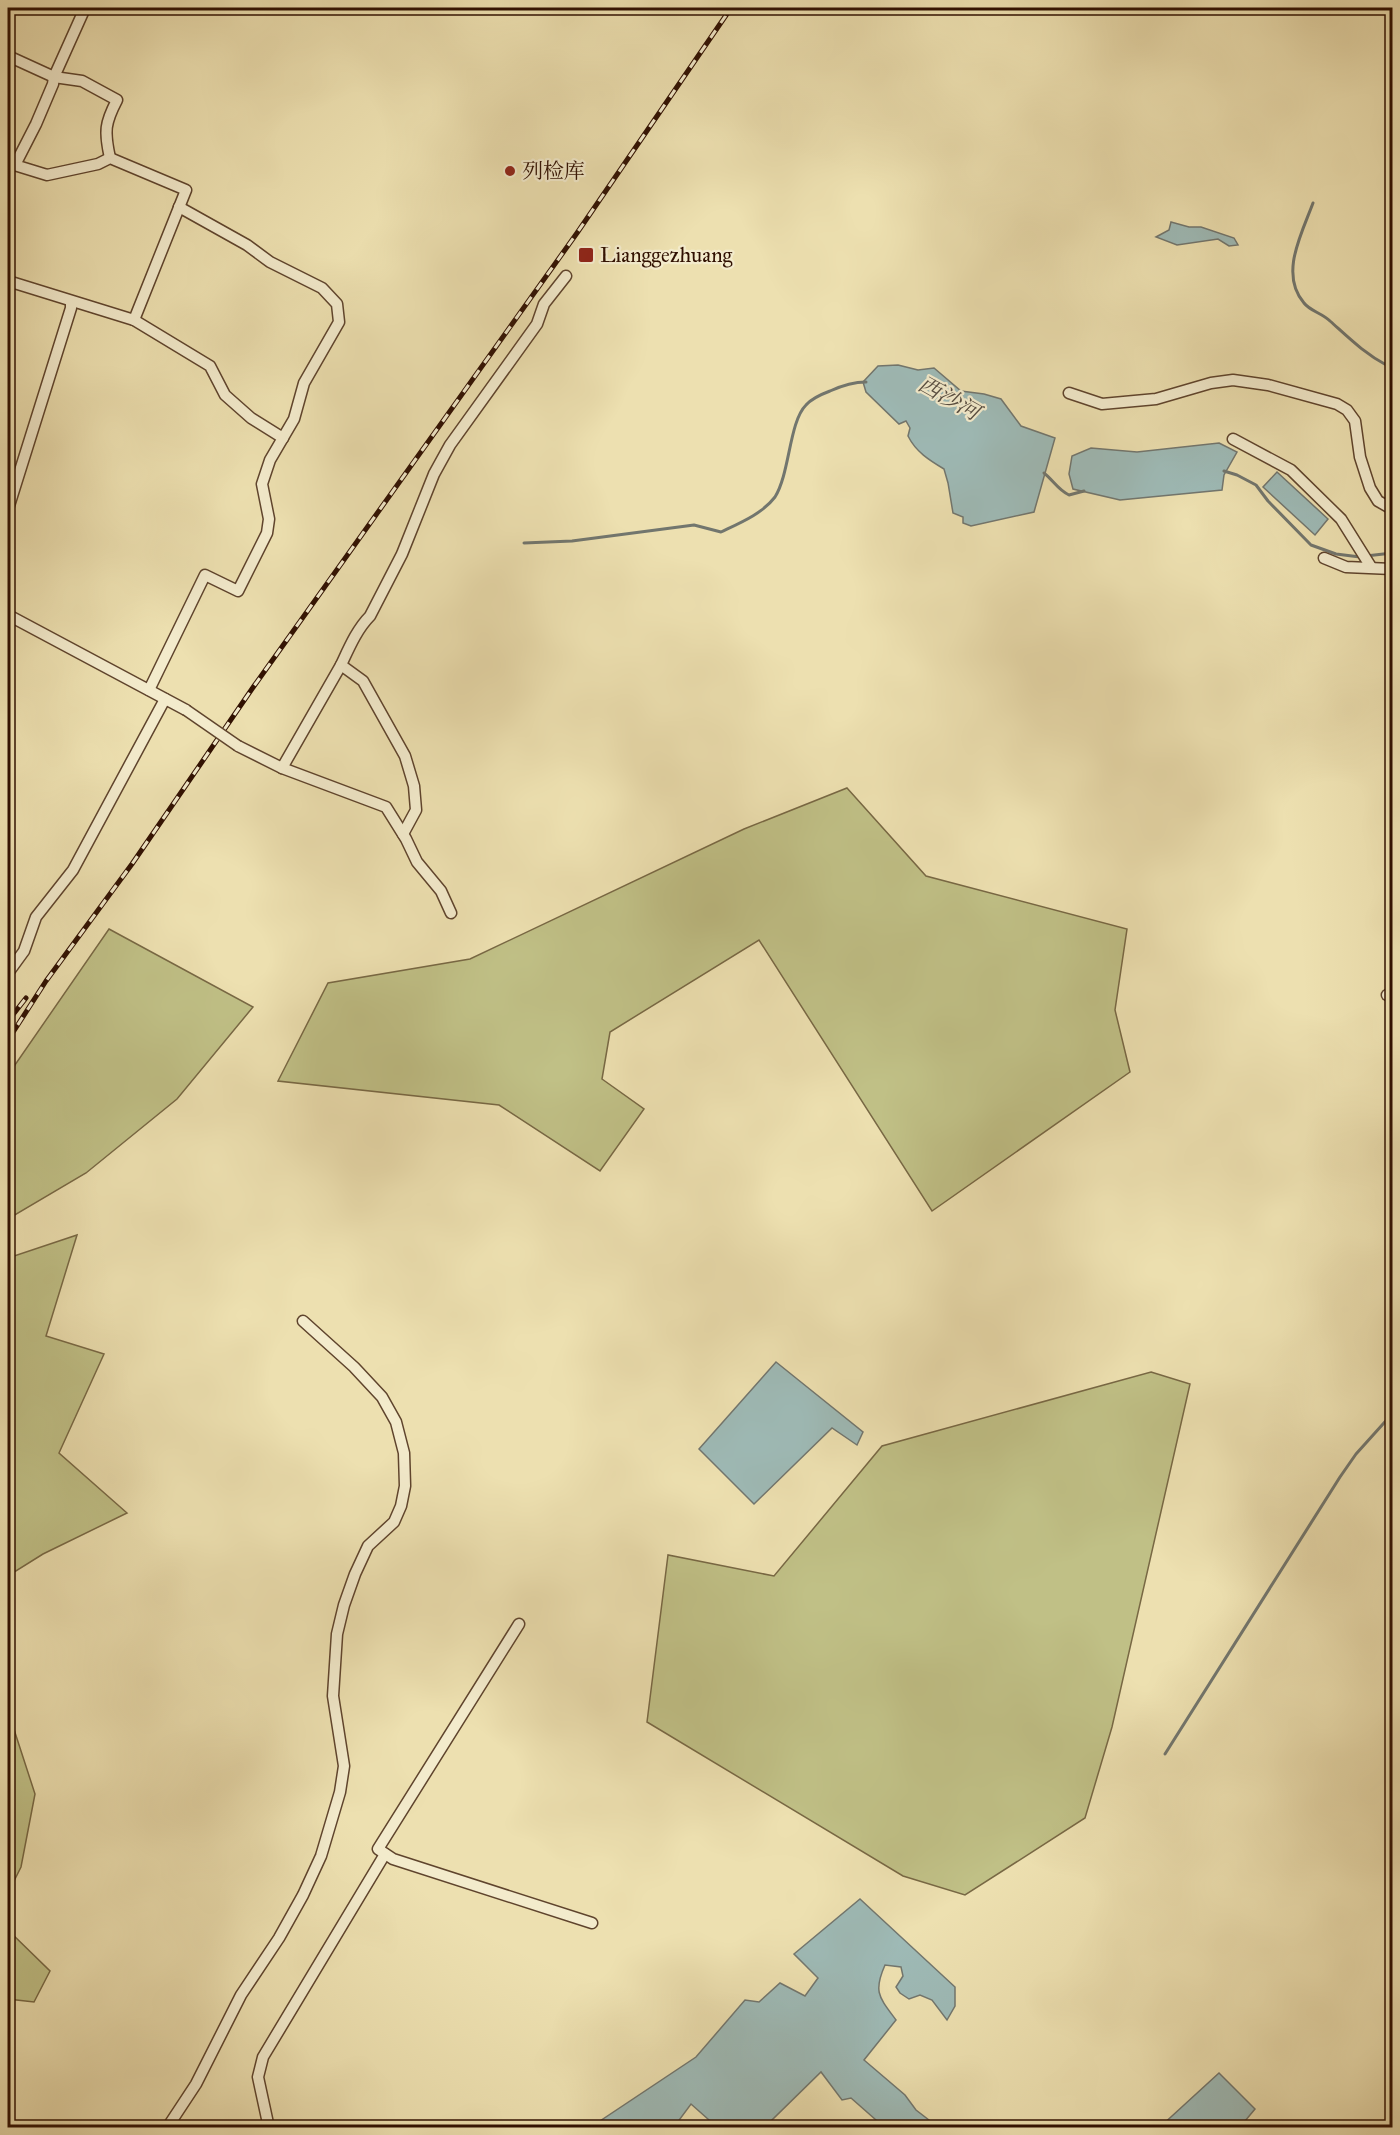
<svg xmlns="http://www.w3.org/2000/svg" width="1400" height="2135" font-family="'IM FELL Great Primer','Noto Serif SC',serif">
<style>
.green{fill:#c0c086;stroke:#786844;stroke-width:1.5}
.water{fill:#9ebab6;stroke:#72766e;stroke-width:1.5}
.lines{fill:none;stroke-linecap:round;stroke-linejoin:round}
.stream{stroke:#72766e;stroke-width:3}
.street-casing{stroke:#5f442d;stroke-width:13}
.street{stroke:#f3ebcc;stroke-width:10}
.rail-casing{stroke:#301001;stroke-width:5}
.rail{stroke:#f3ebcc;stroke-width:3;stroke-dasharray:9;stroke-linecap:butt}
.street-bridge-casing{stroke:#5f442d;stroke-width:13;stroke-linecap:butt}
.street-bridge{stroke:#f3ebcc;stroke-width:10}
.poi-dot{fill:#8f2418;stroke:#f3ebcc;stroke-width:2}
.labels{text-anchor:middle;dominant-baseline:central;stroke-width:4.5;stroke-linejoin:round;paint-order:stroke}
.poi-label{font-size:21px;fill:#301001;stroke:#f3ebcc;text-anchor:start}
.water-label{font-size:22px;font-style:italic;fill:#564c40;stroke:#f3ebcc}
</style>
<rect width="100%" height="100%" fill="#ede0b0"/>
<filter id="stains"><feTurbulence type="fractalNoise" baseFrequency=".00333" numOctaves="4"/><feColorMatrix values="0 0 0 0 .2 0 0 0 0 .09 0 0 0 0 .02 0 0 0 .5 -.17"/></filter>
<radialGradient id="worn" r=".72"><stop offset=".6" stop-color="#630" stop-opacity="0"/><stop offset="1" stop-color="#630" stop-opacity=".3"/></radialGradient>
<g class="green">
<polygon points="847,788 926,876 1127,929 1115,1010 1130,1072 932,1211 759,940 610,1032 602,1079 644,1109 600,1171 499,1105 278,1081 328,983 470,959 744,829"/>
<polygon points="109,929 253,1007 177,1099 86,1173 8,1219 8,1075"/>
<polygon points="77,1235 46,1336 104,1354 59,1453 127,1513 43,1554 8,1576 8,1258"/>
<polygon points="1151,1372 1190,1384 1112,1727 1085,1818 965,1895 903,1876 647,1722 668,1555 774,1576 882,1446"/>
<polygon points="8,1711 35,1794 21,1867 8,1893"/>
<polygon points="8,1930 50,1971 34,2002 8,1999"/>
</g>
<g class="water">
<polygon points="1171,222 1189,227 1201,227 1234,238 1238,245 1229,246 1218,239 1177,245 1156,237 1169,230"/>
<path d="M 898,365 L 918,370 L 934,368 L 961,391 L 984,394 L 1001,399 L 1021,426 L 1055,438 L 1034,512 L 971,526 L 963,523 L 963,517 L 953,513 L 948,483 L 944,469 C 929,460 916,452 908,436 L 910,428 L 906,421 L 899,424 L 866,392 L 863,382 L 878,366 Z"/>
<polygon points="1219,443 1237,452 1224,475 1222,490 1120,500 1073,489 1069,474 1072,456 1091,448 1137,452"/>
<polygon points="1277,472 1328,519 1315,535 1263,487"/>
<polygon points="776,1362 863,1432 857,1445 832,1428 754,1504 699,1449"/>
<path d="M 860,1899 L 955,1987 L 955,2006 L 947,2020 L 932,2000 L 920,1995 L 909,1999 L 900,1993 L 896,1987 L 903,1976 L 901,1967 L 885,1965 C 873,1992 879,1997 896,2020 L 864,2060 L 905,2095 L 916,2110 L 938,2127 L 884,2127 L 851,2098 L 842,2100 L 821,2072 L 772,2120 L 782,2127 L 717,2127 L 691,2104 L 674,2127 L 591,2127 L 696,2057 L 745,2000 L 759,2002 L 780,1983 L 805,1996 L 818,1978 L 794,1954 Z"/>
<polygon points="1219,2073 1255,2109 1240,2127 1160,2127"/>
</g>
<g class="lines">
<g class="stream">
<path d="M 1313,203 C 1302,233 1279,274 1304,303 C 1310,311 1322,313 1330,321 C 1349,338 1365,354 1388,366 L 1392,366"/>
<polyline points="1224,471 1237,475 1256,485 1268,501 1311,545 1336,554 1360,557"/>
<path d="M 1044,473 C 1053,480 1058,490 1069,495 L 1084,491"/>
<path d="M 524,543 L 572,541 L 694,525 L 721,532 C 740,523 762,514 775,497 C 790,473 789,422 806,405 C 812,398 822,394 830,391 C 841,386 854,382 866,382"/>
<polyline points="1366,556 1392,553"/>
<polyline points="1165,1754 1340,1477 1356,1454 1392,1414"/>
</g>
<g class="street-casing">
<g id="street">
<path d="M 8,56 L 54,77 L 82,81 L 117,100 C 105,123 104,131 110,158"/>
<polyline points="8,163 47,175 98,164 110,158 186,190 134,320"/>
<polyline points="15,165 36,124 53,84 54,77 85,8"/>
<polyline points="8,281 134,320 210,366 225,395 251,418 283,438"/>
<polyline points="1069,393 1102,404 1156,399 1211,383 1233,380 1268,385 1337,404 1347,410 1355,421 1360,457 1370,488 1378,501 1392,509"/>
<polyline points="1233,439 1291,470 1341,519 1371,567"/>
<polyline points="8,509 71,308 71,302"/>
<polyline points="1324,558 1346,567 1392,569"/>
<polyline points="8,615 186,710"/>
<polyline points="341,665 363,681 405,756 414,786 416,810 403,834"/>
<polyline points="149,690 205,575 238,591 267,533 269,519 262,484 270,460 294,419 304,383 339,322 337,304 322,288 270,262 247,245 179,207"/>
<polyline points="238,746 282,768 386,807 406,839 417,862 441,891 451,913"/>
<path d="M 282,768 L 341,665 C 349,648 357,629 370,616 L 402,554 L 434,474 L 450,445 L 537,324 L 544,304 L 566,276"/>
<polyline points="8,973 24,951 36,917 73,870 165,699"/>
<polyline points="1387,995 1392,995"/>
<polyline points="519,1624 378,1849 393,1859 592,1923"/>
<polyline points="167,2128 196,2084 241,1995 279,1938 303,1895 321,1856 340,1792 344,1766 333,1696 337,1634 344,1605 355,1574 368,1546 394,1522 401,1506 405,1486 404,1453 396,1422 382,1397 354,1367 303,1321"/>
<polyline points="269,2128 258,2077 263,2057 385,1854"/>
</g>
</g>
<use href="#street" class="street"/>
<g class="rail-casing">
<g id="rail">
<polyline points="8,1021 26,998"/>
<polyline points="8,1040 46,981 132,864 254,686 577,233 731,8"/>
</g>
</g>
<use href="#rail" class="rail"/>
<g class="street-bridge-casing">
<polyline id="street-bridge" points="186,710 238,746"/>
</g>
<use href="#street-bridge" class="street-bridge"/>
</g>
<g class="poi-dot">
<circle cx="510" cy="171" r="6"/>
<rect x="578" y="247" width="16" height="16" rx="3"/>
</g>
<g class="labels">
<g class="poi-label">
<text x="522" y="171">列检库</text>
<text x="600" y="255">Lianggezhuang</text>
</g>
<g class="water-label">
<text transform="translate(949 398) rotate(29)">西沙河</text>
</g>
</g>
<rect width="1400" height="2135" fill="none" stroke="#ede0b0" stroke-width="30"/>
<rect x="9" y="9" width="1382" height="2117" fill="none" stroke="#301001" stroke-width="3"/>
<rect x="15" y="15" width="1370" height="2105" fill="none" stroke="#301001" stroke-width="1.5"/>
<rect width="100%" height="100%" filter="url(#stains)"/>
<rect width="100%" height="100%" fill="url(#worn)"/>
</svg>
